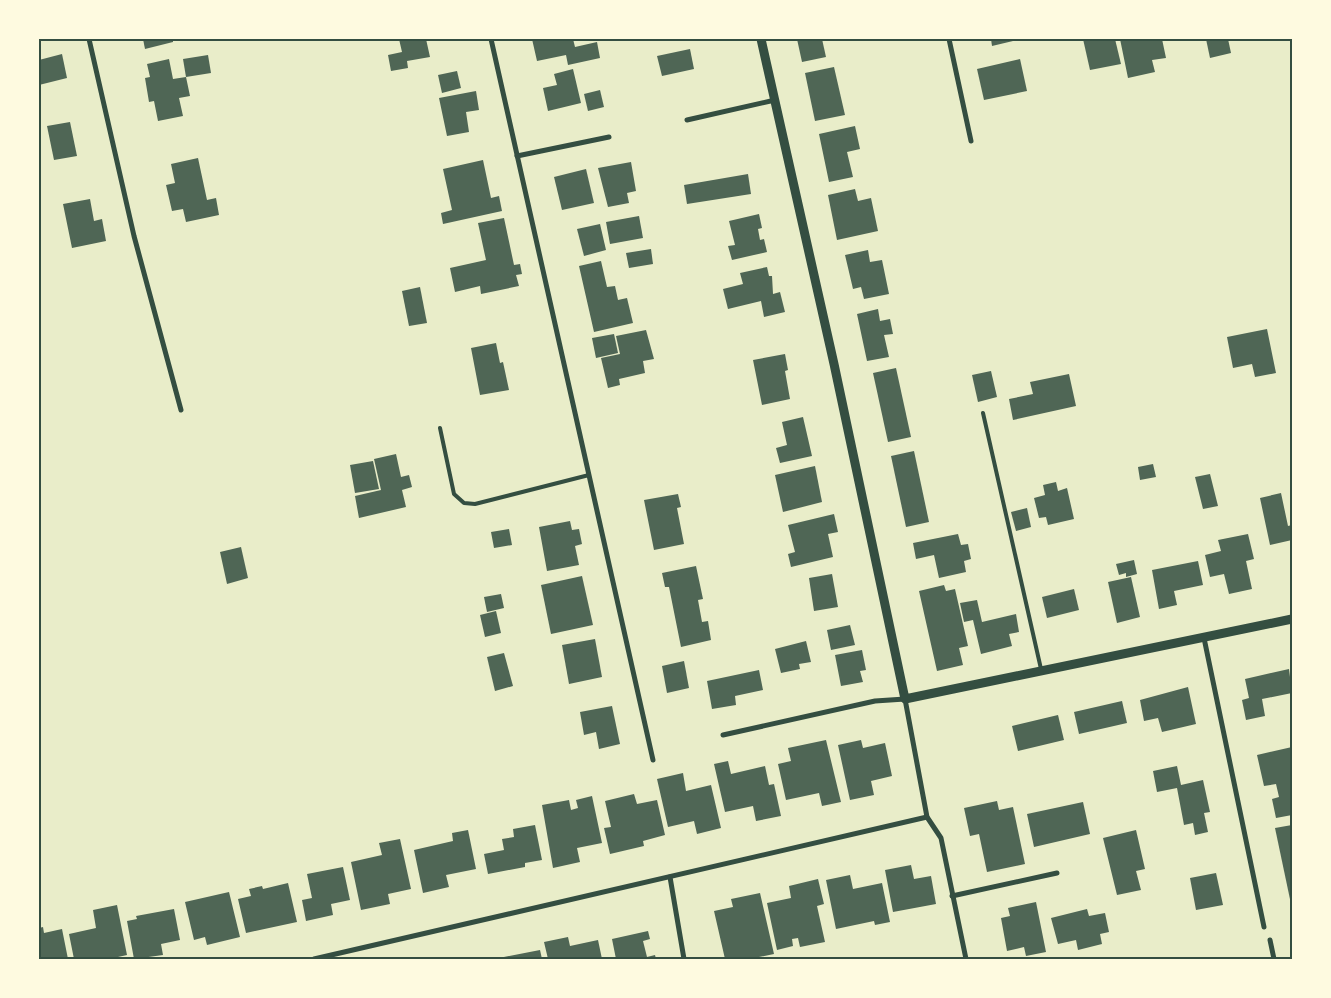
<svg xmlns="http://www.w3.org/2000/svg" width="1331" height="998" font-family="'Exo 2',sans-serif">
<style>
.building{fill:#4f6655}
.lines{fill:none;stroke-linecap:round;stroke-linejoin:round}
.service{stroke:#344e41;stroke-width:4}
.minor{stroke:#344e41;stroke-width:5}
.tertiary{stroke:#344e41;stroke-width:9}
.neatline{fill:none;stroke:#344e41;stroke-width:2}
</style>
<rect width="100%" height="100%" fill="#e9edc9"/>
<g class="building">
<polygon points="143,39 173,39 173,42 145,49"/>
<polygon points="399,39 426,39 430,57 407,61 408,68 391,71 388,55 402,52"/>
<polygon points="532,39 573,39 575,47 597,42 600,58 568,65 566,55 537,61"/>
<polygon points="797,39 822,39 826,57 802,62"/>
<polygon points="991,39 1013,39 1013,41 992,46"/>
<polygon points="1083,39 1115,39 1121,64 1090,70"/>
<polygon points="1120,39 1162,39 1166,58 1152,60 1155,72 1128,78"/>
<polygon points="1206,39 1228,39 1231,53 1210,58"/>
<polygon points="690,49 694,69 662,76 657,56"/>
<polygon points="62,54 67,78 39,85 39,60"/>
<polygon points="208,55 211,73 186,77 183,59"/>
<polygon points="169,59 173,79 186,77 190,96 179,98 183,116 158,121 154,101 149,102 145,78 150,77 147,64"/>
<polygon points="1020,59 1027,91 984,100 977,69"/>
<polygon points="834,67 845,115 815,121 805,73"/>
<polygon points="573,69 581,103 548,111 543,88 557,85 554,74"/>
<polygon points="457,71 461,88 442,93 438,75"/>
<polygon points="600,90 604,107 588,111 584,94"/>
<polygon points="476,91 479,110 466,112 469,132 447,136 439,98"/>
<polygon points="70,122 77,156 54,160 47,126"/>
<polygon points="855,126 860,149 847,152 853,177 829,182 819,134"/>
<polygon points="198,158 207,200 216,198 219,215 186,222 183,209 172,211 166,185 175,183 171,164"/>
<polygon points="483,160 491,198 499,196 502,211 443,224 441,213 452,210 443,169"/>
<polygon points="631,162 636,191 627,193 629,203 608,207 598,168"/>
<polygon points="586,169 594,203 562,210 554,177"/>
<polygon points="748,174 751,194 687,204 684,185"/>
<polygon points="855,189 858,201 871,198 878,231 837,240 828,195"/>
<polygon points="90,199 94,221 102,219 106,241 72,248 63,204"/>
<polygon points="759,214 762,228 758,229 760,240 764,239 767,252 732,260 728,246 735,245 729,221"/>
<polygon points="639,216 643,238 610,244 606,222"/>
<polygon points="504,218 514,265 520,264 522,274 516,275 519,286 481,294 480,286 455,292 450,268 486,260 478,223"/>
<polygon points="600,224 606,250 584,256 577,229"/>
<polygon points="651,249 653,264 629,268 626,253"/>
<polygon points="868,250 870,262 882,260 889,294 864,299 861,287 853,289 845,255"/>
<polygon points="601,261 607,287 615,286 618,300 627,298 633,323 594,332 579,266"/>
<polygon points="767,267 769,276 772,276 773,294 780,292 785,312 764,317 761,301 728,309 723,289 743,284 740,273"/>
<polygon points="420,287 427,323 409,326 402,291"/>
<polygon points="878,309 880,321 890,319 893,334 884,335 889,357 867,361 857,314"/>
<polygon points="1267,329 1276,373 1255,377 1252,364 1233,368 1227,337"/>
<polygon points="646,330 654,359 643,361 645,373 619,379 620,385 608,388 601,358 620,354 616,336"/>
<polygon points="614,334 618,353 596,358 592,338"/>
<polygon points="496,343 500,363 503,362 509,390 480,395 471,348"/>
<polygon points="785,354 788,370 785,371 790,399 762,405 753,360"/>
<polygon points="896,368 911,437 888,442 873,373"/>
<polygon points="991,371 997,397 978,402 972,375"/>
<polygon points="1069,374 1076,406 1013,420 1009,399 1033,394 1030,382"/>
<polygon points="803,417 812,456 780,463 776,448 787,445 782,422"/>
<polygon points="914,451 929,522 906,527 891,456"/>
<polygon points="396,454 401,477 409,475 412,487 402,490 406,507 359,518 355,496 381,490 374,459"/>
<polygon points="373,461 379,489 355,493 350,465"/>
<polygon points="1153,464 1156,477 1140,480 1138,467"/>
<polygon points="815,466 822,502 783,512 775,475"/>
<polygon points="1210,474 1218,506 1203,509 1195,477"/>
<polygon points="1056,482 1058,491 1067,488 1074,519 1048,525 1046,517 1039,518 1034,498 1045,495 1043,485"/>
<polygon points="1281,493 1288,526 1292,525 1292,540 1270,545 1260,498"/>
<polygon points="678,494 681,507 677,508 684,544 654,550 644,500"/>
<polygon points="1027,508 1031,527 1016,531 1011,512"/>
<polygon points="834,514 838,532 828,534 833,557 791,567 788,554 795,552 788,525"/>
<polygon points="570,521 572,530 579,529 582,544 575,546 579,565 547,571 539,527"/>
<polygon points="509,529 512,545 494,548 491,532"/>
<polygon points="958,534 961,545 968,544 971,559 964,561 966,572 939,578 934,555 916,559 913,543"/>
<polygon points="1248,534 1254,559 1246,561 1252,589 1229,594 1224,574 1210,577 1205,555 1221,551 1218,540"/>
<polygon points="241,547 248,578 227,584 220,552"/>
<polygon points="1134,560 1137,574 1126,577 1126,573 1119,575 1116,564"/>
<polygon points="1198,561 1203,585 1174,591 1177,605 1159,609 1152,570"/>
<polygon points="696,566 703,599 698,600 702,622 708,621 711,640 681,647 669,587 665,587 662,573"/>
<polygon points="832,574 838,607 814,611 809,578"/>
<polygon points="582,576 593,625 551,634 541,585"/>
<polygon points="1131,577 1140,617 1117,623 1108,582"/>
<polygon points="944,585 946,591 955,589 968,646 959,648 963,665 937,671 919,591"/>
<polygon points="1074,589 1079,610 1047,618 1042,597"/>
<polygon points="501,594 504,608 487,612 484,597"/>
<polygon points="977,600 982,622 1016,614 1019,632 1009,634 1012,646 981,654 973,620 964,622 960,603"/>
<polygon points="496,611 501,633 485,637 480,615"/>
<polygon points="850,625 855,645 831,650 827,630"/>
<polygon points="595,639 602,677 569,684 562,645"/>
<polygon points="806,641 811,662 799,664 800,669 781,673 775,649"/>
<polygon points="862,650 866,670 860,671 863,682 841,686 835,655"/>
<polygon points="504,653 513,686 495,691 487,657"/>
<polygon points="684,661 689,688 667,693 662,666"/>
<polygon points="1289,669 1292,693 1262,699 1265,716 1246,720 1242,700 1249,698 1245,679"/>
<polygon points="759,670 763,690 735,696 736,705 712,709 707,681"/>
<polygon points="1188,687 1196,724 1162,732 1158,718 1144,721 1140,700"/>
<polygon points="1122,701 1127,723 1079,734 1074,712"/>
<polygon points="612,706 620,744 599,749 596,732 584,735 580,712"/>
<polygon points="1058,715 1064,740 1018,751 1012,726"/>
<polygon points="826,740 841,802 822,806 819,793 786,800 778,764 791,761 788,748"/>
<polygon points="861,740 863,748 885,743 892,776 871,781 874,795 850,800 838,745"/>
<polygon points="1292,747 1292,815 1276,818 1272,799 1279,797 1276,784 1264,786 1257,755"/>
<polygon points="728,761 731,774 765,766 769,785 774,784 781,816 756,821 753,806 725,812 714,764"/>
<polygon points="1177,766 1181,785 1203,780 1210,812 1204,813 1208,832 1195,835 1193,823 1184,825 1177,788 1157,792 1153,771"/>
<polygon points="683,773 686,791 711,785 721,828 697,834 694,821 668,827 657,779"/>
<polygon points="634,794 637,804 657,800 665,835 643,841 644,846 610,854 604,828 611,827 605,801"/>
<polygon points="592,796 602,843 577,848 580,862 553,868 542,805 569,800 571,810 578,808 576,800"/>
<polygon points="997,801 999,810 1013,807 1025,864 987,872 979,834 970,836 964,808"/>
<polygon points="1083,802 1090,834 1034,847 1027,814"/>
<polygon points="535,825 542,860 525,863 525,867 488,874 484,854 504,850 502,839 514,837 513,829"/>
<polygon points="1292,825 1292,904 1291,904 1275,828"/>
<polygon points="468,830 476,869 446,875 449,887 423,893 414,850 453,841 452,833"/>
<polygon points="1136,830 1145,869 1136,871 1141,890 1117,895 1103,838"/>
<polygon points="400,839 411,889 388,894 390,904 361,910 351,862 382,855 379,843"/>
<polygon points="911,865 914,879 931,876 936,904 893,912 885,870"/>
<polygon points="343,867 350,900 331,904 333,915 306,921 302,900 312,898 307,874"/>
<polygon points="1216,873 1223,905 1196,910 1190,878"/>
<polygon points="850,875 853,889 882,883 890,922 875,925 874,921 836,929 826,880"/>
<polygon points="818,879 824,904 817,906 825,942 800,947 798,938 792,939 793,946 777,950 767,903 791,898 789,886"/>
<polygon points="288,883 297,922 246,933 238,899 251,896 249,889 262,886 263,889"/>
<polygon points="229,892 240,937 207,945 205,937 194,940 185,902"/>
<polygon points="760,893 774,954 749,959 725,959 714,911 733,907 731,899"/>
<polygon points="1036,902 1046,952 1026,956 1024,947 1007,951 1001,918 1010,916 1008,908"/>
<polygon points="117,905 127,955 109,959 74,959 69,934 96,928 93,910"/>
<polygon points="174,909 180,940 161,944 163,955 134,959 127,921 137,919 136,916"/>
<polygon points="1087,909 1089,916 1105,913 1109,932 1100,934 1102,944 1078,950 1076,940 1058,944 1051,918"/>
<polygon points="43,927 44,933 62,929 68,959 39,959 39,928"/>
<polygon points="648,931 650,939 643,941 647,957 655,955 656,959 616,959 612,939"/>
<polygon points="568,937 570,946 598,940 602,959 548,959 544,942"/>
<polygon points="540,950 542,959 499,959 499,958"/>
</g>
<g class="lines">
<g class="service">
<polyline points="983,413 1041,669"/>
<polyline points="440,428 454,494 464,503 475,504 589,475"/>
</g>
<g class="minor">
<polyline points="89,39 134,236 181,410"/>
<polyline points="491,39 653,760"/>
<polyline points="949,39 971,141"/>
<polyline points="687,120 775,100"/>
<polyline points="517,156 609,137"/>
<polyline points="1204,638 1264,927"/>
<polyline points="723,735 875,701 905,699 927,817 941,838 966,959"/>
<polyline points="670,877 684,959"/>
<polyline points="952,896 1057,873"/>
<polyline points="1270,940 1274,959"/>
<polyline points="314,959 927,817"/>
</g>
<polyline class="tertiary" points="761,39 834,364 905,699 1292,619"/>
</g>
<rect width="1331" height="998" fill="none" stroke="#fefae0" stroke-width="80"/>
<rect x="40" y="40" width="1251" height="918" class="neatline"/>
</svg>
